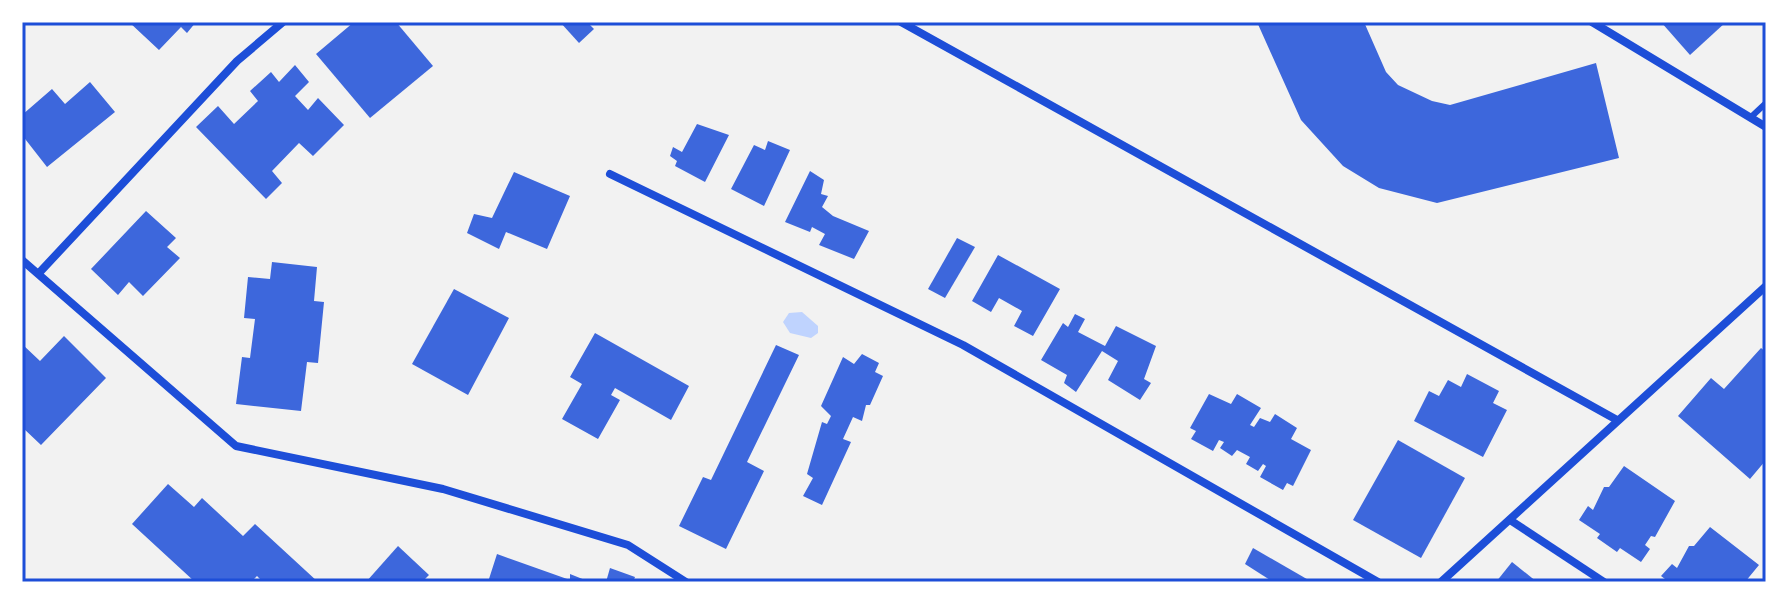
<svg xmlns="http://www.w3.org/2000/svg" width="1788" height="604" font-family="Cabin,sans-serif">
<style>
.water{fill:#bfd3fe}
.building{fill:#3d67dc}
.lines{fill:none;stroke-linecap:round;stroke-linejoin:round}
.service{stroke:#1d4ed8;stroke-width:6}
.minor{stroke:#1d4ed8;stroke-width:8}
.neatline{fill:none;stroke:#1d4ed8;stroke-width:3}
</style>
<rect width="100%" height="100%" fill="#f2f2f2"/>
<polygon class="water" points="802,312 818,326 818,333 811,338 790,333 783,322 789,313"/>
<g class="building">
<polygon points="129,22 196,22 187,33 181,27 159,50"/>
<polygon points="354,22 396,22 433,66 370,118 316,54"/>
<polygon points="560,22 587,22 594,29 579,43"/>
<polygon points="1257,22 1364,22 1386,72 1398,85 1432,101 1450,105 1596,63 1619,158 1437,203 1379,188 1343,166 1301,120"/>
<polygon points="1661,22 1726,22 1690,55"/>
<polygon points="295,65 309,82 295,96 308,110 318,98 344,125 313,156 299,143 272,171 282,183 266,199 196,127 218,106 234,124 258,101 250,91 271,72 279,82"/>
<polygon points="90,82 115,112 47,167 22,135 22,115 52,89 65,104"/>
<polygon points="697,124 729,135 705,182 675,166 677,161 670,156 673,147 682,152"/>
<polygon points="768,141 790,150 764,206 731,189 754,145 765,150"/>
<polygon points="810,171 824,180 821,194 828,196 822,207 833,216 869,231 854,259 819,245 825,234 812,227 810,232 785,222"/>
<polygon points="514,172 570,196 547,249 506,232 499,249 467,233 474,214 492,218"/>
<polygon points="146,211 176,238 167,247 180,258 143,296 129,282 118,295 91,269"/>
<polygon points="957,238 975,247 945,298 928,289"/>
<polygon points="998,255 1060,289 1033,336 1014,326 1022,311 999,298 991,312 972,301"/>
<polygon points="272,262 317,267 314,301 324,302 318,363 307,362 301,411 236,404 242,357 250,358 255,319 244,318 248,277 270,279"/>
<polygon points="454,289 509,318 468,395 412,364"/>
<polygon points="1075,314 1085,319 1078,332 1105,346 1116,326 1156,346 1144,379 1151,383 1140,400 1108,380 1118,361 1102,351 1076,392 1064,383 1067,375 1041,360 1063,323 1068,327"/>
<polygon points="595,333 689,386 671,420 615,388 611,395 620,400 598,439 562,419 582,384 570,377"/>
<polygon points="64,336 106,378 41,445 22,427 22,344 40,361"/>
<polygon points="776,345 799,355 747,462 764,471 726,549 679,526 703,477 711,480"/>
<polygon points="1761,348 1766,352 1766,460 1750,479 1678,416 1711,378 1724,389"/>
<polygon points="862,354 879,363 875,372 883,376 870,405 866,405 862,421 853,417 843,439 851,442 822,505 803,496 813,478 807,474 822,422 827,424 831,416 821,406 843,357 854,364"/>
<polygon points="1467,374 1499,391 1493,403 1507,410 1483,457 1414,421 1429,391 1439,396 1448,380 1461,387"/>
<polygon points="1209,394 1231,404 1237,394 1261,408 1250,425 1254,427 1260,418 1270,422 1275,414 1297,428 1291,439 1311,450 1293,486 1287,483 1283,490 1260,477 1266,466 1263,464 1258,471 1246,464 1250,457 1237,450 1232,456 1220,448 1224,442 1219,440 1213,451 1191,439 1196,431 1190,428"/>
<polygon points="1398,440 1465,478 1421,558 1353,520"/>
<polygon points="1624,466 1675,501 1655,537 1651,536 1645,545 1650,549 1641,562 1620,548 1617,552 1597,538 1600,534 1579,520 1588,506 1593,510 1604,487 1609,487"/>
<polygon points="168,484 194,507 202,498 243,536 255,524 318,582 263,582 257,576 251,582 195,582 132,524"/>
<polygon points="1710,527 1759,565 1745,582 1669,582 1661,576 1672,564 1677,568 1689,546 1694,546"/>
<polygon points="398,546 429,575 422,582 366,582"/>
<polygon points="1253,548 1312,582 1273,582 1245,564"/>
<polygon points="497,554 570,580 570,574 590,582 488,582"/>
<polygon points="1512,562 1537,582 1496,582"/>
<polygon points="610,568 635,577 633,582 606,582"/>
</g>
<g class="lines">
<polyline class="service" points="1750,118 1766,103"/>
<g class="minor">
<polyline points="901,22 1617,420"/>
<polyline points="1592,22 1766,127"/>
<polyline points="610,174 963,345 1378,582"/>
<polyline points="22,260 236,446 443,489 628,545 686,582"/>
<polyline points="39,273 237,61 283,22"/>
<polyline points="1510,520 1604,582"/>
<polyline points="1441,582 1766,286"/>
</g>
</g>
<rect width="1788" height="604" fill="none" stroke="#ffffff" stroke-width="48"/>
<rect x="24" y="24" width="1740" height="556" class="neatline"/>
</svg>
